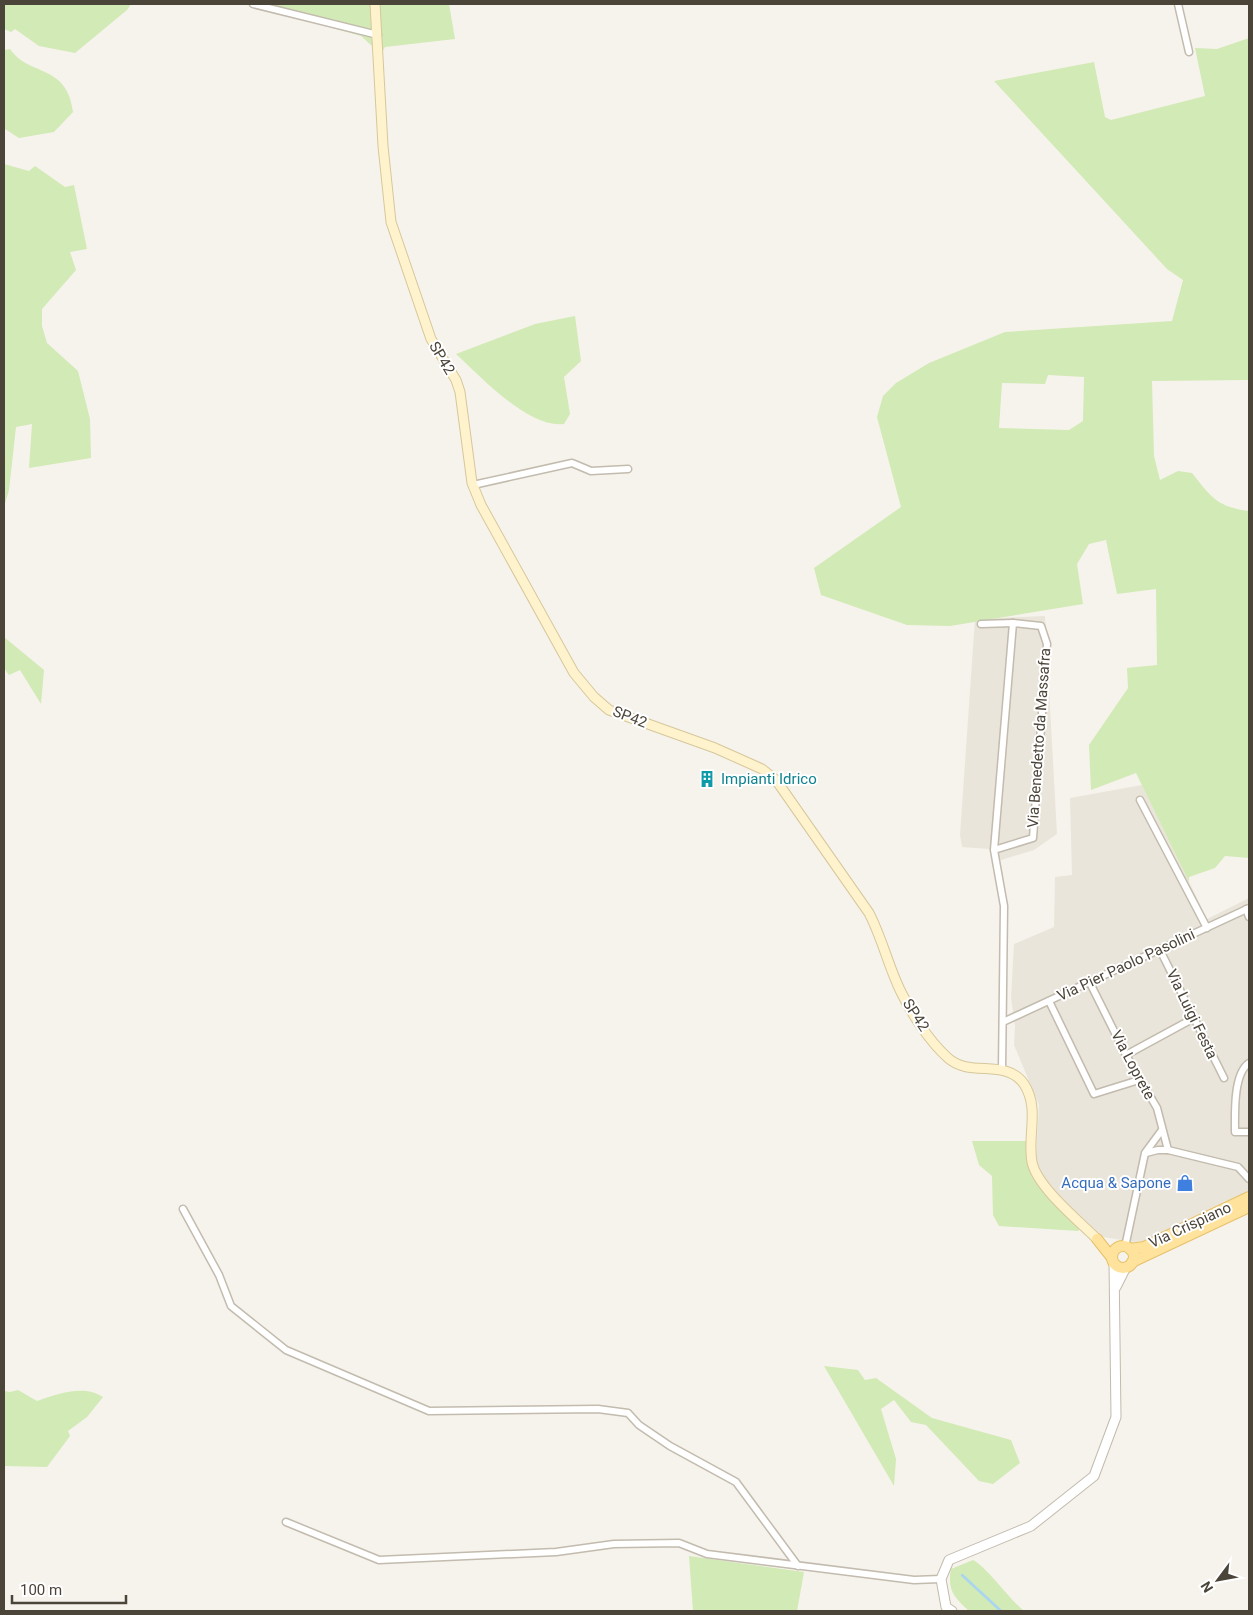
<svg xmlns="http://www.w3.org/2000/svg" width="1253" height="1615" font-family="Roboto,sans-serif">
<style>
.residential{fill:#eae5da}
.green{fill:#d2eab5;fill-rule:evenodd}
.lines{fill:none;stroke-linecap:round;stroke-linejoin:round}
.stream{stroke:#a9d4f2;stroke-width:2.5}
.minor-casing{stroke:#c2bbae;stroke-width:9}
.tertiary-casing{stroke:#c2bbae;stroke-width:11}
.secondary-casing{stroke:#d6c79b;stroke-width:11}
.primary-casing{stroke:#e6c16a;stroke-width:12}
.minor{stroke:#fff;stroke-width:6}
.tertiary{stroke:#fff;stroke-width:9}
.secondary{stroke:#fff3cd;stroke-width:9}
.primary{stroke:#ffe39c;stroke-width:10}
.labels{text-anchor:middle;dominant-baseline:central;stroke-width:4;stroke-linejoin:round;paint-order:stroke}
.street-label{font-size:15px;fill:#4b4439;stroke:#fff}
.culture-label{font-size:15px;fill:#0d838f;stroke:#fff;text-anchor:start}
.shop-label{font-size:15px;fill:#366cbe;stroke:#fff;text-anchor:end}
</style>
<rect width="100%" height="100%" fill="#f6f3ec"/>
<g class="residential">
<polygon points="1045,616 1057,834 1034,850 1001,860 989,849 962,847 960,835 975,619"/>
<polygon points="1142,785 1207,919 1249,898 1249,1193 1148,1240 1134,1242 1103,1237 1045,1182 1037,1168 1036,1156 1039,1105 1014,1045 1015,1026 1011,998 1014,944 1054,927 1055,877 1072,875 1070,798"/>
</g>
<g class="green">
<polygon points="4,4 131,4 127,10 75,53 39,46 15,29 11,32 4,29"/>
<polygon points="249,4 370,4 372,46 361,36"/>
<polygon points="378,4 449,4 455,39 385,47 381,54"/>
<path d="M 1249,38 L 1249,380 L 1152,381 L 1154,456 L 1160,480 L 1178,471 L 1192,473 C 1211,497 1217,507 1249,511 L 1249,858 L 1225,856 L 1215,868 L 1189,877 L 1189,882 L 1136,773 L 1091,790 L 1089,745 L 1128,688 L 1127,668 L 1157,665 L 1156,589 L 1117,594 L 1106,540 L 1089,544 L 1077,564 L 1083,604 L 950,626 L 907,625 L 821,595 L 814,568 L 901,507 L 877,417 L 883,396 L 896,383 L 929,363 L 1005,332 L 1172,321 L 1183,280 L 1167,269 L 994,81 L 1094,62 L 1105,117 L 1111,120 L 1205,96 L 1195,48 L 1217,49 ZM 1048,375 L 1084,377 L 1083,421 L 1069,430 L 999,428 L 1002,383 L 1045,384 Z"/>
<path d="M 10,49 C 29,77 67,63 73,112 L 54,132 L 19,138 L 5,129 L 4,131 L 4,50 Z"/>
<polygon points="4,164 29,171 35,166 65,187 74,185 87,249 70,252 76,270 42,309 42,326 47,343 78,371 90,419 91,458 29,468 32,424 16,427 9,490 4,507"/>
<path d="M 575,316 L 581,361 L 564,377 L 570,414 L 564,424 C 529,429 480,376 456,354 L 535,324 Z"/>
<polygon points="4,637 44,670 41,704 20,670 9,675 4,668"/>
<polygon points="972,1141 1027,1141 1032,1177 1080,1228 1078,1231 999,1226 993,1215 992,1176 979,1165"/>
<polygon points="824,1366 858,1370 865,1380 876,1378 932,1418 1011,1440 1020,1463 993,1484 979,1481 926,1425 911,1422 894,1400 881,1409 896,1459 894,1486"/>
<path d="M 18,1390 L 37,1401 C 57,1394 84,1384 103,1397 L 87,1417 L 68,1431 L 70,1436 L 47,1467 L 4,1466 L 4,1391 L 10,1392 Z"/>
<polygon points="689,1556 804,1572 797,1611 693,1611"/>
<path d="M 973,1560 C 987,1567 1009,1599 1024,1611 L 969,1611 C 954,1597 947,1590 951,1569 Z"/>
</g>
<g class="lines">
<polyline class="stream" points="962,1575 1001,1611"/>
<g class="minor-casing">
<g id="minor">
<polyline points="253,4 378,35"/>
<polyline points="1178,4 1189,52"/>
<polyline points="473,485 572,463 591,471 628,469"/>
<polyline points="981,624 1013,623"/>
<polyline points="1140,800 1207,928"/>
<polyline points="994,850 1033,838 1047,644 1041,626 1013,623 994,850 1004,906 1002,1069"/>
<polyline points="1246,909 1249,917"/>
<polyline points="1160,950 1224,1078"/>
<polyline points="1090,983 1126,1055 1157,1108 1168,1150"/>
<polyline points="1049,1001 1094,1094 1139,1080"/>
<polyline points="1003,1022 1249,908"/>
<polyline points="1126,1055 1194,1018"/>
<path d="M 1249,1063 C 1233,1074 1235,1114 1235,1132 L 1249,1132"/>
<polyline points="1146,1153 1158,1150 1168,1150 1238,1167 1249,1179"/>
<polyline points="183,1209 219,1275 231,1306 286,1350 429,1411 598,1409 628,1413 639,1425 670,1446 736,1482 798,1566"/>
<polyline points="1125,1247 1145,1153 1162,1130"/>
<polyline points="286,1522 379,1560 556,1552 614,1544 679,1543 707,1554 914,1580 941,1579"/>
</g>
</g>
<g class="tertiary-casing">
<g id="tertiary">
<polyline points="1116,1287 1126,1267"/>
<polyline points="952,1611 946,1607 941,1579 949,1560 1031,1526 1094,1476 1116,1417 1114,1263"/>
</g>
</g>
<g class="secondary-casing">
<path id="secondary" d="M 375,4 L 383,146 L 391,222 L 431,339 L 456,380 L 460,392 L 472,483 L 481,505 L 574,673 L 594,697 L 609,710 L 715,748 L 762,769 L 776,780 L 869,913 C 882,938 888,965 900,990 C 911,1013 929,1041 948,1058 C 970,1078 1006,1058 1024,1084 C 1040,1109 1027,1135 1032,1162 C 1037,1187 1079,1221 1097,1239"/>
</g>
<g class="primary-casing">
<g id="primary">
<polyline points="1097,1239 1112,1258"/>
<circle cx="1123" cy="1257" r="11"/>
<polyline points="1130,1249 1144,1247 1249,1197"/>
<polyline points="1132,1262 1249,1207"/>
</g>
</g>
<use href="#minor" class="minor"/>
<use href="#tertiary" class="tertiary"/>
<use href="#secondary" class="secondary"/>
<use href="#primary" class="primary"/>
</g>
<defs>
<g id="building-bare" transform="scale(1.35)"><path d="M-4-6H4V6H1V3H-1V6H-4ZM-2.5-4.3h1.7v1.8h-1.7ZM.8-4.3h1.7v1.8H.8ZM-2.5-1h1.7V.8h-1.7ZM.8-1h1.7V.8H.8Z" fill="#0f9aa8" stroke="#fff" stroke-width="2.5" paint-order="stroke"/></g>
<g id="shop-bare" transform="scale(1.35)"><path d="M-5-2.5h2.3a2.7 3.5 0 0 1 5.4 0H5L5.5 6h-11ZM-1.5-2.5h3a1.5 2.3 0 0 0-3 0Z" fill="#3f7fe0" stroke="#fff" stroke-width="2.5" paint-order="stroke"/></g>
</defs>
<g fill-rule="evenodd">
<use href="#building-bare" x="707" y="779"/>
<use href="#shop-bare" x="1185" y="1183"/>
</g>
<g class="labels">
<g class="street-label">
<text transform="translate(442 358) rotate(59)">SP42</text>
<text transform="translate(630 717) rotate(21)">SP42</text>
<text transform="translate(1039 738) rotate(-86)">Via Benedetto da Massafra</text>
<text transform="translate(1126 965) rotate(-25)">Via Pier Paolo Pasolini</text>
<text transform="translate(1192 1014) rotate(64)">Via Luigi Festa</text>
<text transform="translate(916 1015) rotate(57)">SP42</text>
<text transform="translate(1133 1065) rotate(62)">Via Loprete</text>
<text transform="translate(1190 1225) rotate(-25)">Via Crispiano</text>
</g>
<g class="culture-label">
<text x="721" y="779">Impianti Idrico</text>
</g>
<g class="shop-label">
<text x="1171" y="1183">Acqua &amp; Sapone</text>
</g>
</g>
<rect width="1253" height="1615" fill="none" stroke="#4b4439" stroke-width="10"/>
<g transform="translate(1218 1580) rotate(238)" stroke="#ffffff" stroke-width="4" paint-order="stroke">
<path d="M0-4L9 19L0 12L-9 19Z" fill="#4b4439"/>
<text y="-8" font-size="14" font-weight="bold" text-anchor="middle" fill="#4b4439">N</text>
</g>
<path d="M12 1595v8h114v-8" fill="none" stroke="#4b4439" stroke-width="2.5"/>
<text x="20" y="1595" font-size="15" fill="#4b4439" stroke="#ffffff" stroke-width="4" paint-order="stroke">100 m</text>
</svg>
